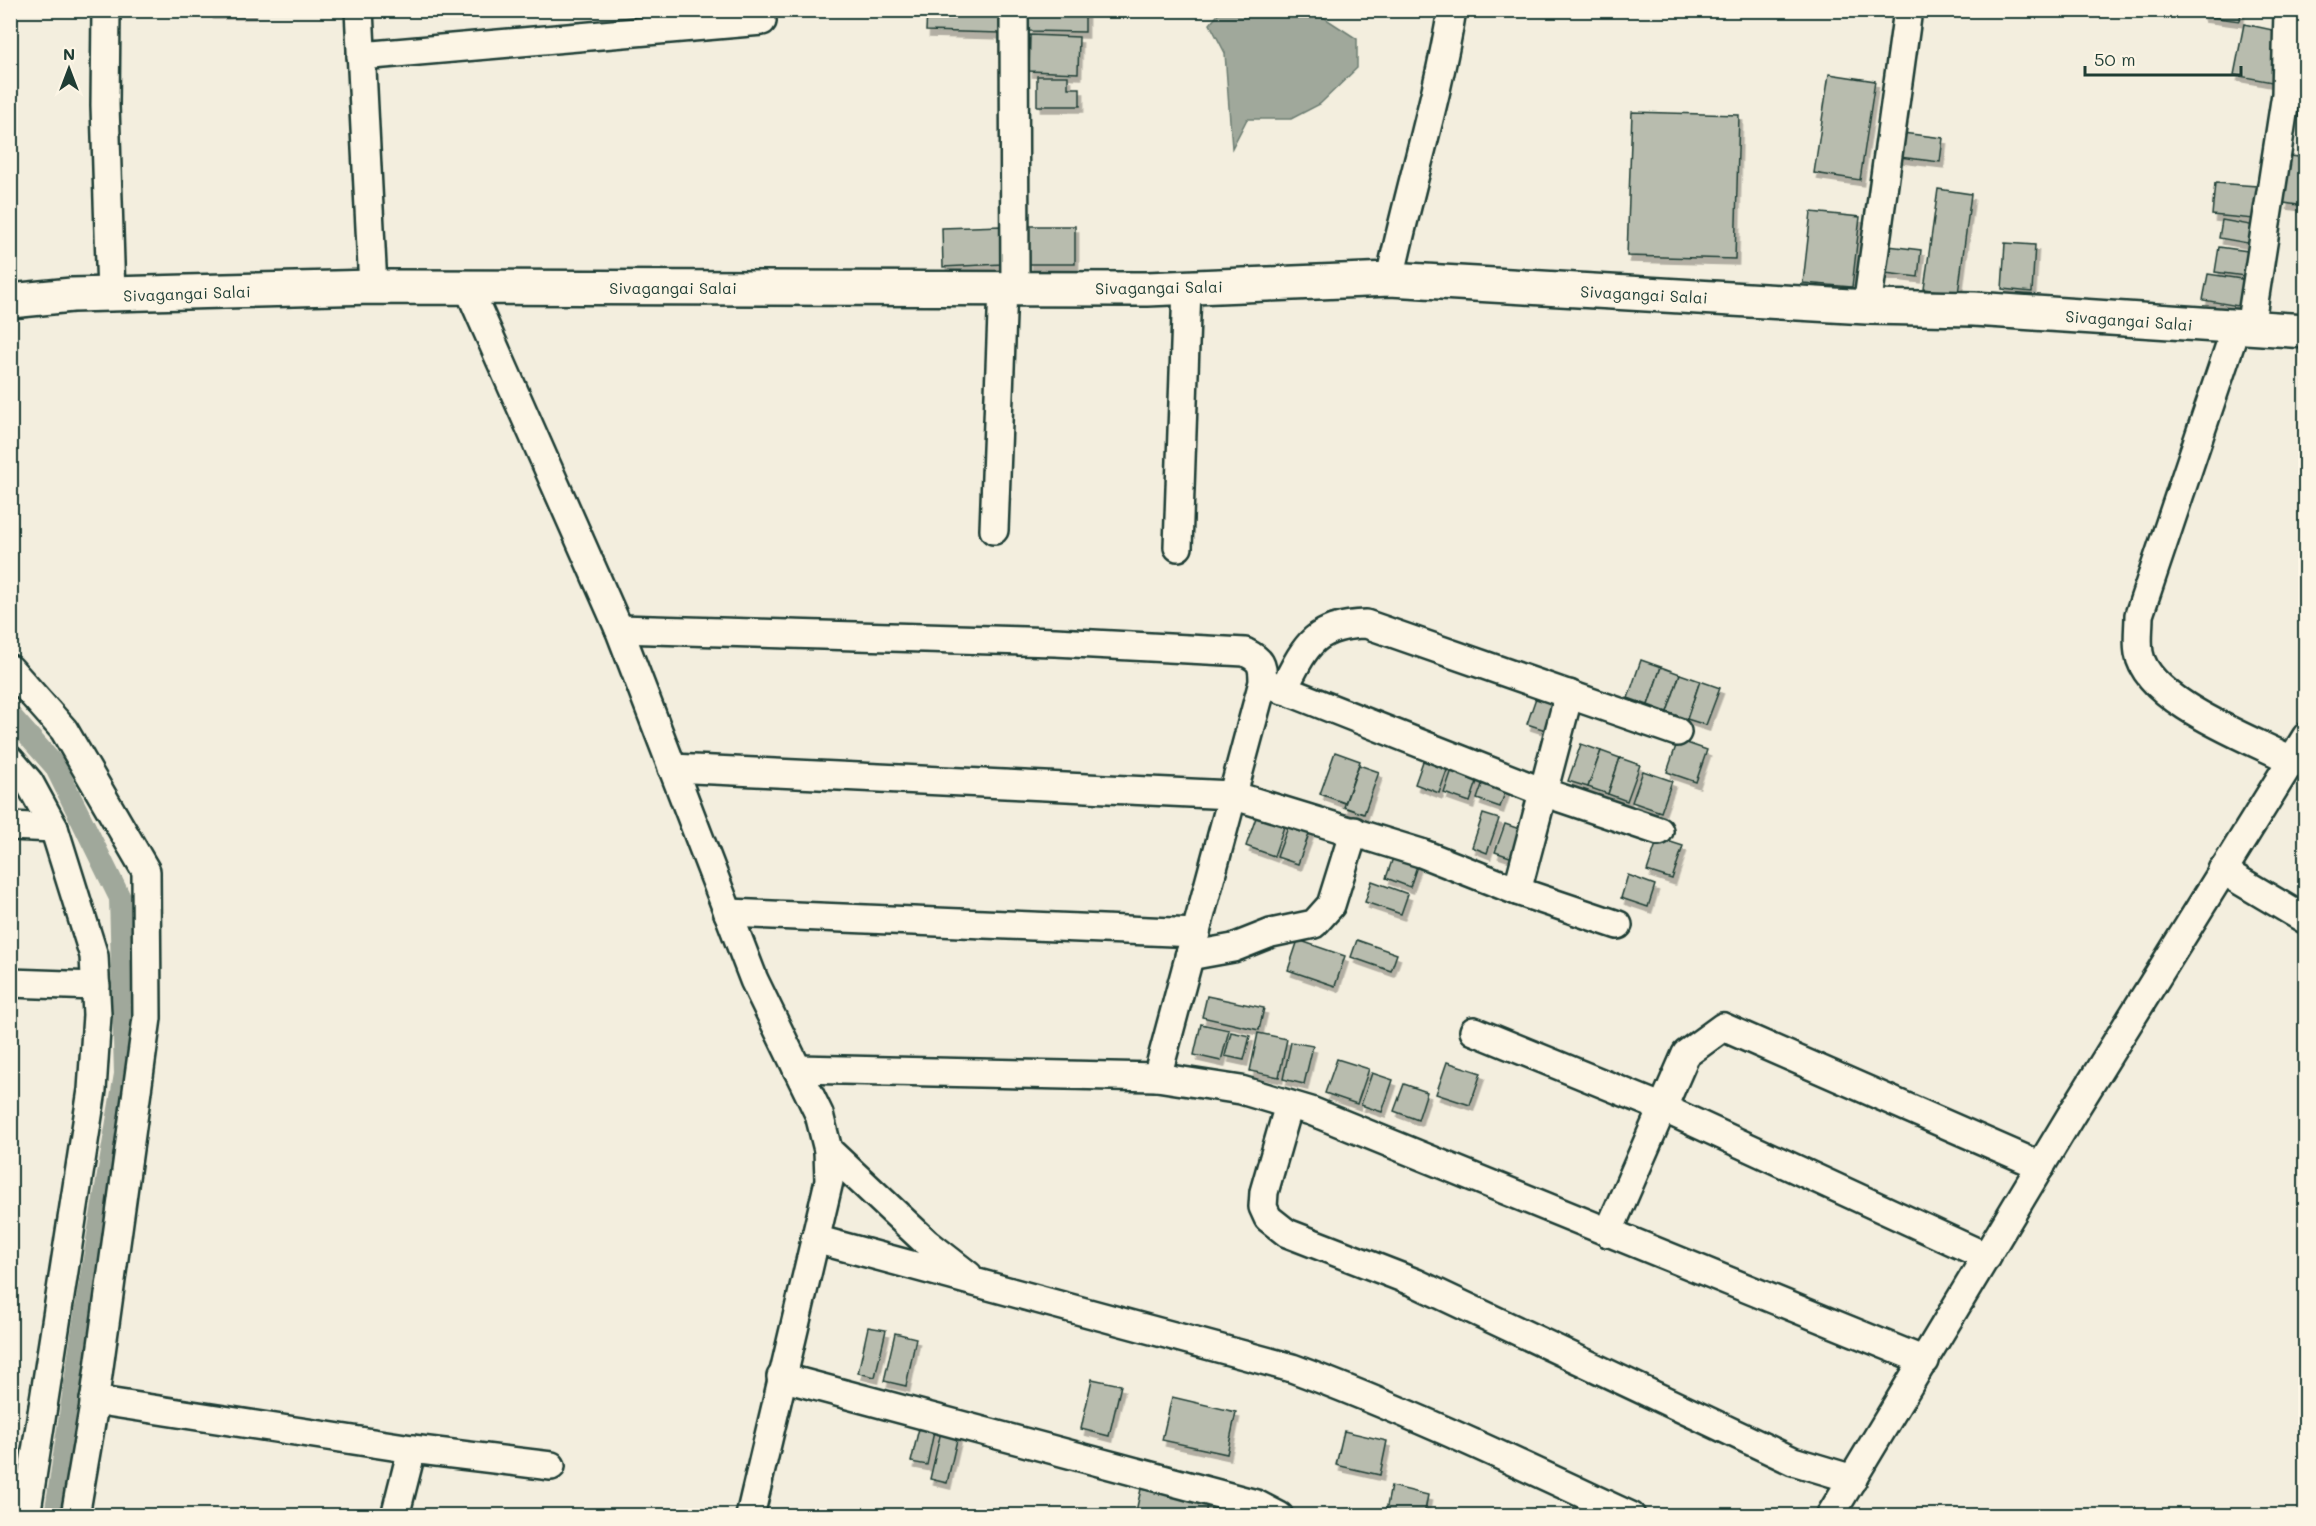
<svg xmlns="http://www.w3.org/2000/svg" width="2316" height="1526" font-family="Mali,sans-serif">
<style>
.water{fill:#a0a89b;stroke:#6c7d72;stroke-width:1.5}
.lines{fill:none;stroke-linecap:round;stroke-linejoin:round}
.canal{stroke:#a0a89b;stroke-width:22}
.building{fill:#b8bcae;stroke:#1f3d34;stroke-width:1.5;filter:url(#shadow)}
.minor-casing{stroke:#1f3d34;stroke-width:32}
.major-casing{stroke:#1f3d34;stroke-width:38}
.minor{stroke:#fcf5e5;stroke-width:27}
.major{stroke:#fcf5e5;stroke-width:33}
.labels{text-anchor:middle;dominant-baseline:central;stroke-width:5;stroke-linejoin:round;paint-order:stroke}
.street-label{font-size:16px;fill:#1f3d34;stroke:#fcf5e5}
</style>
<defs>
<filter id="shadow"><feDropShadow dx="3.5" dy="6" stdDeviation="0" flood-color="#0004"/></filter>
</defs>
<rect width="100%" height="100%" fill="#f3eede"/>
<filter id="ink" filterUnits="userSpaceOnUse"><feTurbulence type="fractalNoise" baseFrequency=".0167" numOctaves="2"/><feDisplacementMap in="SourceGraphic" scale="12" xChannelSelector="R" yChannelSelector="G"/><feConvolveMatrix kernelMatrix="1 2 1 2 8 2 1 2 1" color-interpolation-filters="sRGB"/></filter>
<g filter="url(#ink)">
<polygon class="water" points="1221,11 1314,11 1357,39 1357,68 1320,104 1291,119 1247,119 1232,148 1225,53 1210,24"/>
<g class="lines">
<polyline class="canal" points="10,715 55,766 120,898 125,1074 88,1294 55,1516"/>
</g>
<g class="building">
<rect x="210" y="10" width="43" height="3"/>
<polygon points="927,10 1000,10 1000,33 926,31"/>
<polygon points="1029,10 1085,10 1085,32 1029,31"/>
<polygon points="2202,10 2241,10 2240,21 2202,16"/>
<polygon points="2296,10 2306,10 2306,35 2293,33"/>
<polygon points="2244,24 2287,33 2277,83 2234,75"/>
<polygon points="1030,35 1079,37 1078,73 1029,71"/>
<polygon points="2295,41 2306,43 2306,89 2287,86"/>
<polygon points="1829,74 1875,81 1860,180 1814,173"/>
<polygon points="1037,76 1068,76 1068,88 1080,88 1080,106 1037,106"/>
<polygon points="1632,112 1739,115 1735,259 1627,256"/>
<polygon points="1894,132 1943,138 1940,162 1891,156"/>
<polygon points="2291,156 2306,158 2305,206 2284,203"/>
<polygon points="2215,183 2257,186 2254,219 2212,215"/>
<polygon points="1938,189 1971,194 1958,294 1924,289"/>
<polygon points="1811,212 1860,217 1852,287 1803,283"/>
<polygon points="2222,220 2256,226 2253,244 2219,238"/>
<polygon points="1001,226 1002,264 943,267 942,228"/>
<rect x="1029" y="226" width="46" height="38"/>
<polygon points="2005,243 2035,245 2032,292 2002,289"/>
<polygon points="1880,245 1921,250 1918,277 1877,272"/>
<polygon points="2219,247 2255,252 2252,277 2215,272"/>
<polygon points="2208,274 2248,280 2244,307 2203,300"/>
<polygon points="2303,282 2306,282 2306,313 2300,312"/>
<polygon points="1641,660 1661,667 1648,705 1628,698"/>
<polygon points="1661,667 1680,674 1667,712 1648,705"/>
<polygon points="1680,674 1700,681 1687,719 1667,712"/>
<polygon points="1700,681 1720,688 1706,725 1687,719"/>
<polygon points="1539,689 1567,698 1555,733 1527,724"/>
<polygon points="1678,740 1707,750 1696,782 1667,772"/>
<polygon points="1581,744 1601,751 1588,787 1568,781"/>
<polygon points="1427,750 1451,759 1439,793 1415,784"/>
<polygon points="1601,751 1620,758 1608,794 1588,787"/>
<polygon points="1335,752 1360,761 1345,803 1320,794"/>
<polygon points="1620,758 1640,765 1627,801 1608,794"/>
<polygon points="1455,761 1481,770 1470,802 1444,793"/>
<polygon points="1359,765 1379,772 1364,814 1344,807"/>
<polygon points="1643,771 1672,781 1661,812 1632,802"/>
<polygon points="1485,776 1508,784 1500,807 1477,799"/>
<polygon points="1259,809 1287,818 1274,856 1246,846"/>
<polygon points="1483,814 1499,819 1487,853 1472,847"/>
<polygon points="1291,819 1312,826 1298,864 1277,857"/>
<polygon points="1505,824 1528,832 1519,860 1495,852"/>
<polygon points="1658,838 1683,846 1672,879 1647,871"/>
<polygon points="1396,849 1420,857 1410,887 1386,878"/>
<polygon points="1628,875 1655,885 1648,907 1621,898"/>
<polygon points="1372,881 1408,894 1401,914 1365,902"/>
<polygon points="1298,940 1345,956 1335,986 1288,970"/>
<polygon points="1357,940 1397,954 1391,971 1351,957"/>
<polygon points="1207,996 1264,1008 1259,1030 1202,1017"/>
<polygon points="1201,1024 1229,1030 1221,1061 1194,1055"/>
<polygon points="1231,1032 1250,1036 1244,1060 1225,1056"/>
<polygon points="1258,1033 1287,1039 1279,1077 1250,1071"/>
<polygon points="1291,1042 1313,1046 1304,1084 1283,1079"/>
<polygon points="1337,1059 1369,1069 1357,1104 1325,1093"/>
<polygon points="1447,1062 1481,1073 1470,1105 1436,1094"/>
<polygon points="1372,1073 1393,1080 1382,1112 1361,1105"/>
<polygon points="1404,1084 1427,1092 1418,1120 1394,1111"/>
<polygon points="868,1327 886,1330 875,1377 858,1373"/>
<polygon points="895,1333 916,1338 906,1386 884,1381"/>
<polygon points="1092,1379 1121,1385 1109,1436 1081,1429"/>
<polygon points="1172,1397 1236,1412 1227,1454 1162,1440"/>
<polygon points="920,1424 935,1427 927,1465 911,1462"/>
<polygon points="942,1427 959,1431 947,1483 930,1479"/>
<polygon points="1344,1431 1387,1441 1380,1475 1336,1465"/>
<polygon points="1391,1486 1428,1495 1424,1516 1385,1516"/>
<polygon points="1141,1489 1207,1504 1205,1516 1135,1516"/>
</g>
<g class="lines">
<g class="minor-casing">
<g id="minor">
<polyline points="106,10 105,105 111,295"/>
<polyline points="359,10 373,287"/>
<polyline points="1014,10 1015,287"/>
<polyline points="361,56 762,21"/>
<path d="M 1390,279 C 1409,189 1437,102 1452,10"/>
<polyline points="468,287 619,629 754,980 819,1114 828,1150 829,1181 750,1516"/>
<polyline points="1867,307 1908,10"/>
<path d="M 2236,327 L 2139,615 C 2139,627 2137,641 2139,653 C 2147,701 2251,739 2291,760"/>
<polyline points="2250,328 2286,94 2288,10"/>
<polyline points="994,530 1003,287"/>
<polyline points="1178,547 1187,287"/>
<path d="M 619,629 L 1055,642 L 1245,652 C 1261,660 1263,664 1263,682 L 1157,1077"/>
<polyline points="10,669 64,730 146,871 147,1018 93,1411 75,1516"/>
<polyline points="1267,683 1543,792 1659,831"/>
<path d="M 1283,690 C 1305,647 1313,625 1366,624 L 1677,732"/>
<polyline points="10,760 29,782 54,828 94,956 97,1015 92,1090 26,1516"/>
<polyline points="672,768 1232,795 1421,853 1517,891 1618,925"/>
<polyline points="10,826 54,828"/>
<polyline points="2222,870 2306,920"/>
<polyline points="1517,891 1569,694"/>
<polyline points="728,913 1196,933"/>
<polyline points="1189,956 1233,948 1271,933 1314,924 1331,905 1354,831"/>
<polyline points="10,983 96,986"/>
<polyline points="1474,1031 1663,1108 1987,1257"/>
<polyline points="797,1069 1157,1077 1241,1090 1311,1111 1925,1361"/>
<polyline points="1289,1105 1264,1192 1263,1207 1268,1218 1287,1233 1416,1283 1793,1461 1853,1479"/>
<polyline points="828,1150 927,1243 968,1275"/>
<polyline points="1608,1233 1686,1054 1723,1027 2041,1166"/>
<path d="M 815,1239 L 1292,1368 C 1408,1411 1519,1464 1631,1516"/>
<polyline points="781,1377 1256,1504 1279,1516"/>
<polyline points="94,1400 412,1449"/>
<polyline points="395,1516 412,1449 551,1466"/>
<polyline points="1830,1516 2070,1117 2306,737"/>
</g>
</g>
<g class="major-casing">
<polyline id="major" points="10,301 72,295 373,287 1147,289 1390,279 1867,307 1974,309 2306,331"/>
</g>
<use href="#minor" class="minor"/>
<use href="#major" class="major"/>
</g>
</g>
<g class="labels">
<g class="street-label">
<text x="673" y="287">Sivagangai Salai</text>
<text transform="translate(1159 287) rotate(-1)">Sivagangai Salai</text>
<text transform="translate(187 293) rotate(-2)">Sivagangai Salai</text>
<text transform="translate(1644 294) rotate(3)">Sivagangai Salai</text>
<text transform="translate(2129 320) rotate(4)">Sivagangai Salai</text>
</g>
</g>
<rect width="2316" height="1526" fill="none" stroke="#fcf5e5" stroke-width="36"/>
<rect x="18" y="18" width="2280" height="1490" fill="none" stroke="#1f3d34" stroke-width="2" filter="url(#ink)"/>
<g transform="translate(69 69)" stroke="#fcf5e5" stroke-width="4.5" paint-order="stroke">
<path d="M0-4.5L10 22L0 15L-10 22Z" fill="#1f3d34"/>
<text y="-9" font-size="16" font-weight="bold" text-anchor="middle" fill="#1f3d34">N</text>
</g>
<path d="M2085 66v9h156v-9" fill="none" stroke="#1f3d34" stroke-width="3"/>
<text x="2094" y="66" font-size="18" fill="#1f3d34" stroke="#fcf5e5" stroke-width="4.5" paint-order="stroke">50 m</text>
</svg>
